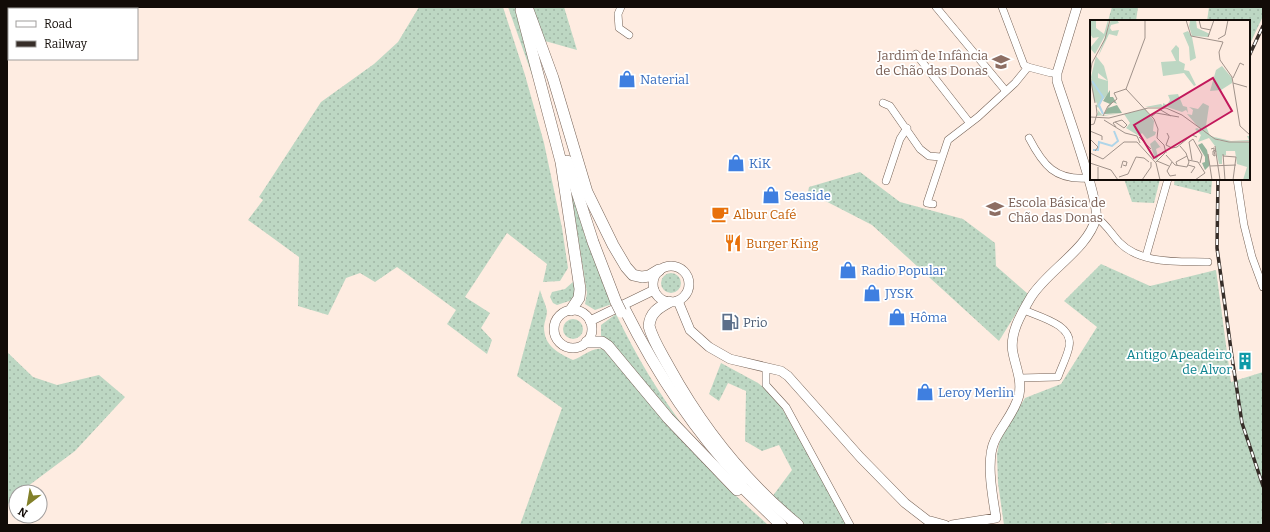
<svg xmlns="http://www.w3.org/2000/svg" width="1270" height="532" font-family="Bitter,serif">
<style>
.grass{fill:url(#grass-dots)}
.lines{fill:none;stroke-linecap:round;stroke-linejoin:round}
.street-casing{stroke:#766357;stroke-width:8}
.secondary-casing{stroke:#766357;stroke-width:10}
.primary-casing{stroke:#766357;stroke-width:12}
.street{stroke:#fff;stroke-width:7}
.secondary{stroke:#fff;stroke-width:9}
.primary{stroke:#fff;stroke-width:11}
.rail-casing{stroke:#372e29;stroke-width:3.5}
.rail{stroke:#fff;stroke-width:2;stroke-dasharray:6;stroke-linecap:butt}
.primary-bridge-casing{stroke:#766357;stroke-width:12;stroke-linecap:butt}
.primary-bridge{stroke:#fff;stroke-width:11}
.labels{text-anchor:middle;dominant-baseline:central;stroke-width:3.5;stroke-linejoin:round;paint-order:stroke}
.education-label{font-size:13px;fill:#785e54;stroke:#fff;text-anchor:end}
.shop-label{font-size:13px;fill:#366cbe;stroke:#fff;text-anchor:start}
.food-label{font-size:13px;fill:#c56008;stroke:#fff;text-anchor:start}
.service-label{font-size:13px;fill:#4e5e75;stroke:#fff;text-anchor:start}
.culture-label{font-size:13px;fill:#0d838f;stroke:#fff;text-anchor:end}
.inset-river{fill:none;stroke:#afd5e9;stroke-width:2}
.inset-road{fill:none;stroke:#a0928a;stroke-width:1}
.view{fill:#c2185b;fill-opacity:0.15;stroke:#c2185b;stroke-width:2}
.inset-edge{fill:none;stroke:#120b07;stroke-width:2}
</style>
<defs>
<pattern id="grass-dots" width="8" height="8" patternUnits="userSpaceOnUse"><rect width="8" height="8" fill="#bdd7c3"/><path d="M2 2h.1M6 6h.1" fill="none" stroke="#a1b7a6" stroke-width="1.8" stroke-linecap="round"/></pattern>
</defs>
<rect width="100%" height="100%" fill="#feece1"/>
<g class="grass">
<polygon points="419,7 503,7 525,75 544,143 562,228 568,268 560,281 543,282 547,264 507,233 465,297 490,313 481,328 492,340 487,354 447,324 456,310 397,267 375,282 360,273 346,278 328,315 298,306 299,257 248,220 263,200 259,197 321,102 374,64 398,42"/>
<polygon points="508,7 516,7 537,89"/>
<polygon points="532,7 564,7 577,50 545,41"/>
<polygon points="1112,7 1138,7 1136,21 1108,21"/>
<polygon points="1209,7 1263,7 1263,16 1249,46 1249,21 1207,21"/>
<polygon points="860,172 900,202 963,219 995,243 996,266 1028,294 999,341 872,225 808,192 809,187"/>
<polygon points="1124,179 1160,179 1154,203 1132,202"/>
<polygon points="1175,179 1212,179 1211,194 1174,185"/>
<polygon points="570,186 586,239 612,304 595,310 585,304 587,293"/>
<polygon points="1101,264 1150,286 1216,270 1231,382 1263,372 1263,525 1112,525 1111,523 1093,525 1004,525 998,483 997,454 1000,440 1025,398 1061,384 1097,327 1064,301"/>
<circle cx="671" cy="283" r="10"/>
<polygon points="574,281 577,289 572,300 557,305 553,303 550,297 552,292 565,289"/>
<path d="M 540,290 C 542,297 546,305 547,311 C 547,317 544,322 544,327 C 544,346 558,353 573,360 C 583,357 594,345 604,350 L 723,484 L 768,525 L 520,525 L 562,408 L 517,376 Z"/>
<path d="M 616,314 C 636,356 659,394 687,431 L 615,347 L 601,337 L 601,325 Z"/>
<circle cx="573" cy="329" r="10"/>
<polygon points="7,352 33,377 57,385 99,375 125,397 75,451 20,492 16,492 16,496 7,505"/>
<polygon points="721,363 758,383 776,397 847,525 801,525 772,497 792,470 779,445 762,451 745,441 746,391 728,383 719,401 709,394"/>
</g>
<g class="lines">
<g class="street-casing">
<g id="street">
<polyline points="621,7 618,14 619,28 629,35"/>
<polyline points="936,7 1005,90"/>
<polyline points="1002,7 1024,65 1028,67"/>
<polyline points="916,54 969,122"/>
<polyline points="883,103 890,106 920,149 929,156 941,157"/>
<path d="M 1029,138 C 1043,165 1055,181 1089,178"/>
<polyline points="1237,179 1244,225 1252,257 1263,287"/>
<polyline points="886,181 900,139 907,128"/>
<polyline points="933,204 927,203 948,140 978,117 1015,83 1028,67 1051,73 1057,73"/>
<path d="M 1096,217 C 1106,224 1111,233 1119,242 C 1141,265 1180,261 1208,262"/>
<polyline points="1146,256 1168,179"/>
<polyline points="766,368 766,385 786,407 850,525"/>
<path d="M 1020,378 L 1058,377 C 1061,368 1067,357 1069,347 C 1074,325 1040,317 1024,310"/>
</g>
</g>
<g class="secondary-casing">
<g id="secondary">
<circle cx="671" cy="284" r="18"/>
<polyline points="678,301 690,330 709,347 730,359 781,371 788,376 860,457 905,503 927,520 945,525"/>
<circle cx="573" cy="329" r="19"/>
<polyline points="590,321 654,290"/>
<path d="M 952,525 L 996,518 C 993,498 985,460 995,440 C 1002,425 1015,412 1019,395 C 1022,380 1016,368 1013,353 C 1009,334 1021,314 1031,297 C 1048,270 1088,249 1096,218 C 1100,201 1064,104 1057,81 L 1057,73 L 1077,7"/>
</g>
</g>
<g class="primary-casing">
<g id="primary">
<polyline points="527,7 553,78 587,192 613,245 626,267 633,275 642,277 649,276 659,270"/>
<polyline points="521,10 561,162 580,289 579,298 571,310"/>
<polyline points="567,161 593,242 616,302"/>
<path d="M 669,302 C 658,308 650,313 649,326 C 653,341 662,354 669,367 C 702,427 746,482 798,525"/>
<path d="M 625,310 C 657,374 693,429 742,481"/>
<polyline points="587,342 602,342 608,346 668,418 737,490"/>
<polyline points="734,479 781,525"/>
</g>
</g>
<use href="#street" class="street"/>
<use href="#secondary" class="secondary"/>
<use href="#primary" class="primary"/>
<g class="rail-casing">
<g id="rail">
<polyline points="1249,56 1263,26"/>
<polyline points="1218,179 1217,248 1233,364 1242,423 1263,486"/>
</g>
</g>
<use href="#rail" class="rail"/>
<g class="primary-bridge-casing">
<polyline id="primary-bridge" points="616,302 621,312"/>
</g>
<use href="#primary-bridge" class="primary-bridge"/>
</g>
<defs>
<g id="school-bare" transform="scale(1.38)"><path d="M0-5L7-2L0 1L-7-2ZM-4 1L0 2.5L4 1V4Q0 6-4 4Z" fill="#8d6e63" stroke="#fff" stroke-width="2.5" paint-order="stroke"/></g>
<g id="shop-bare" transform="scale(1.38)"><path d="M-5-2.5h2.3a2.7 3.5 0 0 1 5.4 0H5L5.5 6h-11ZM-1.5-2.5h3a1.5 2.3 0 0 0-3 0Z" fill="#3f7fe0" stroke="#fff" stroke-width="2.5" paint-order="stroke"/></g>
<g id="cafe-bare" transform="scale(1.38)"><path d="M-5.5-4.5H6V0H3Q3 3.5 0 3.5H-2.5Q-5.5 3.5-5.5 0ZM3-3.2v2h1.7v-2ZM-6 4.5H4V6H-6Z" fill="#e8710a" stroke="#fff" stroke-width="2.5" paint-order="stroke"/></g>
<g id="restaurant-bare" transform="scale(1.38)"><path d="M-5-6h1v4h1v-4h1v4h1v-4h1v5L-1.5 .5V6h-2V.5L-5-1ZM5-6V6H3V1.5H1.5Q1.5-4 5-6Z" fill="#e8710a" stroke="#fff" stroke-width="2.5" paint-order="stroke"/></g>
<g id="fuel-bare" transform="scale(1.38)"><path d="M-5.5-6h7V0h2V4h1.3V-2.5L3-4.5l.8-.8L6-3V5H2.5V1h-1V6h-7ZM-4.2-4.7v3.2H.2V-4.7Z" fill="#5c6f8a" stroke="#fff" stroke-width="2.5" paint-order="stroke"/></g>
<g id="building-bare" transform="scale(1.38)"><path d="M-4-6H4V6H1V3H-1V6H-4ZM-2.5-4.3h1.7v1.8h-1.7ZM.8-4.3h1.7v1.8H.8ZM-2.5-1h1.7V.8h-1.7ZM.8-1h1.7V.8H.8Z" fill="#0f9aa8" stroke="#fff" stroke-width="2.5" paint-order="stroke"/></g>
</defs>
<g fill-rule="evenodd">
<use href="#school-bare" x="1001" y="62"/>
<use href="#shop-bare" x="627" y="79"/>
<use href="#shop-bare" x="736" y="163"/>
<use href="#shop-bare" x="771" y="195"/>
<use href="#school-bare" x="995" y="209"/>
<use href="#cafe-bare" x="720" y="214"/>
<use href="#restaurant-bare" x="733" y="243"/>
<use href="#shop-bare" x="848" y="270"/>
<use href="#shop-bare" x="872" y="293"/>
<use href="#shop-bare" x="897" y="317"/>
<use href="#fuel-bare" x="730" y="322"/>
<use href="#building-bare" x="1245" y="361"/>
<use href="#shop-bare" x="925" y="392"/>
</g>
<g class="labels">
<g class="education-label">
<text x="988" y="55">Jardim de Infância<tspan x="988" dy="15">de Chão das Donas</tspan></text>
<text x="1008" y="202" text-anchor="start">Escola Básica de<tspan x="1008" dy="15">Chão das Donas</tspan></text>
</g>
<g class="shop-label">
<text x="640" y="79">Naterial</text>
<text x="749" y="163">KiK</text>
<text x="784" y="195">Seaside</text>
<text x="861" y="270">Radio Popular</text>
<text x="885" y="293">JYSK</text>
<text x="910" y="317">Hôma</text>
<text x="938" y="392">Leroy Merlin</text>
</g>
<g class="food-label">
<text x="733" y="214">Albur Café</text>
<text x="746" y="243">Burger King</text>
</g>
<g class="service-label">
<text x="743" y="322">Prio</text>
</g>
<g class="culture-label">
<text x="1232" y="354">Antigo Apeadeiro<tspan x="1232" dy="15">de Alvor</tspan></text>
</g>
</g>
<g transform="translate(1090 20)">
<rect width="160" height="160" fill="#feece1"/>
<path d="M 0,0 L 6,0 L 6,8 L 14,14 L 18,0 L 16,0 L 19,0 L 17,12 L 5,34 L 0,28 L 9,17 L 3,18 L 0,14 ZM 21,0 L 27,0 L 29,3 L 21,5 L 20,8 L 22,11 L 29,10 L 27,16 L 19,14 L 8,37 ZM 97,0 L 106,0 L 107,8 L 120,14 L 118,17 L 102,16 L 99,6 L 100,1 ZM 98,11 L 102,17 L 106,38 L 100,41 L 99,27 L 93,13 ZM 86,25 L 89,28 L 89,41 L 95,44 L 94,50 L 99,51 L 106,65 L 104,66 L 94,53 L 73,56 L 71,42 L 86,41 L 81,31 ZM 6,36 L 14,46 L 18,61 L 8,53 L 8,58 L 18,61 L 18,74 L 9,84 L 13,94 L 8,87 L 6,88 L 13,96 L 32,93 L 6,96 L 8,92 L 6,87 L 7,83 L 4,81 L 1,57 ZM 132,46 L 142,58 L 142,63 L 131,70 L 120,71 L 126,50 ZM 88,74 L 93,86 L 97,87 L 98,93 L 96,90 L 92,92 L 77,87 L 55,87 L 71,84 L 73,86 L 73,83 L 77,85 L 80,80 L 78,75 ZM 113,83 L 119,86 L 116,106 L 120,116 L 141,121 L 159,120 L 157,116 L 160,116 L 160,121 L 132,121 L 123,118 L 110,109 L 97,94 L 102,95 L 103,90 L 99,87 L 108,89 ZM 55,89 L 64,101 L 63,111 L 66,112 L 65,115 L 57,119 L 52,113 L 49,116 L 36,108 L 40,103 L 34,94 ZM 107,108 L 130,121 L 160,122 L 160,160 L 153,160 L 157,147 L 147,144 L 145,131 L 136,131 L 136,135 L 132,136 L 132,144 L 129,144 L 125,126 L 119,118 L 108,122 L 111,115 L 105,109 ZM 65,120 L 74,132 L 70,127 L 66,129 L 68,137 L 66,141 L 60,124 Z" fill="#bdd7c3"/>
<path d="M 20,70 L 20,77 L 23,77 L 27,84 L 23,82 L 18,88 L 27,85 L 32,93 L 14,94 L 20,84 L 13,81 ZM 112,123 L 117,130 L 120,145 L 115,150 L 112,143 L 115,142 L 115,137 L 108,125 Z" fill="#95b59d"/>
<path class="inset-river" d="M 2,61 L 13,77 L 9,85 L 13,94M 3,130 L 8,130 L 9,122 L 22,126 L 28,121 L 24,111"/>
<path class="inset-road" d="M 55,0 L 55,18 L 36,69 L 64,99 L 68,109 L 67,118 L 74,125 L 76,133M 96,0 L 101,16 L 133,22 L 129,32 L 130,40 L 142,57 L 150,106 L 160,115M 109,0 L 111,8 L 121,10M 118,17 L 124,0M 128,19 L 135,15 L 138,0M 0,56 L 2,43 L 15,19 L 20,0M 0,56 L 5,83M 143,58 L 150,43 L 154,45M 143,63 L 157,67M 69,89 L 81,96M 13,96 L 18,86 L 27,79 L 24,73 L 36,69M 62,96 L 66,93 L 89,97M 0,97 L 19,98 L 58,88 L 76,88 L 92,95 L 125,119 L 139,122 L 160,122M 14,100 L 35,113 L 47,116 L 50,123M 25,102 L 34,108 L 37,105 L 32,100 L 25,102 L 23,103 L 26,107M 0,105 L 4,104 L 7,94 L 6,85M 0,111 L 12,116 L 12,120M 49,117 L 61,129M 0,119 L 8,127 L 5,131M 76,125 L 82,128 L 87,127 L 102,115 L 107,117M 76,125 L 79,117 L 77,113M 125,126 L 130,160M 121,129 L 124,128 L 124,131 L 125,135 L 125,136 L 123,135 L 123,131 L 124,131 L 125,130 L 126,132M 0,133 L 13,139 L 34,122 L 47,122 L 66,143 L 70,160M 118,134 L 122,160M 133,134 L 135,160M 76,135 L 85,145 L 97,147 L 99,142 L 96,133 L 90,126M 133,136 L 146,137 L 143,160M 98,140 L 108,142 L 115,153 L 105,160M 102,140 L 99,122 L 103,119 L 112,135 L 110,143M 67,141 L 79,146M 66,142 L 75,133M 82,142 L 77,151 L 80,156 L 86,155M 0,143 L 21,150 L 28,160M 87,145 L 86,142 L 97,136M 98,145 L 105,147 L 101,153M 120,146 L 146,145M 31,148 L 33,141 L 37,142 L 36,146 L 33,145M 29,157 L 38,154 L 46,137 L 54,138 L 59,142M 8,160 L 8,147M 52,160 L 61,147 L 61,142"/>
<path class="view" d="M 123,58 L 142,91 L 64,138 L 44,105 Z"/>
<rect width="160" height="160" class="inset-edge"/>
</g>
<rect width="1270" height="532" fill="none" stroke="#120b07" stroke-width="16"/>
<rect x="8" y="8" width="130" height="52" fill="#ffffff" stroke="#a09d9c"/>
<rect x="16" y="21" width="20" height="6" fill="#ffffff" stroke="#a09d9c"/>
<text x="44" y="28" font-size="12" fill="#120b07">Road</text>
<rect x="16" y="41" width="20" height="6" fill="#372e29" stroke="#a09d9c"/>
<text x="44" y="48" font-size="12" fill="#120b07">Railway</text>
<g transform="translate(28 504) rotate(211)"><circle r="19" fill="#ffffff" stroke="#a09d9c"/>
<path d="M0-3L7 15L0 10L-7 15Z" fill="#828029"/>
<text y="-6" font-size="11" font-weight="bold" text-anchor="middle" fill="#120b07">N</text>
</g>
</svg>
